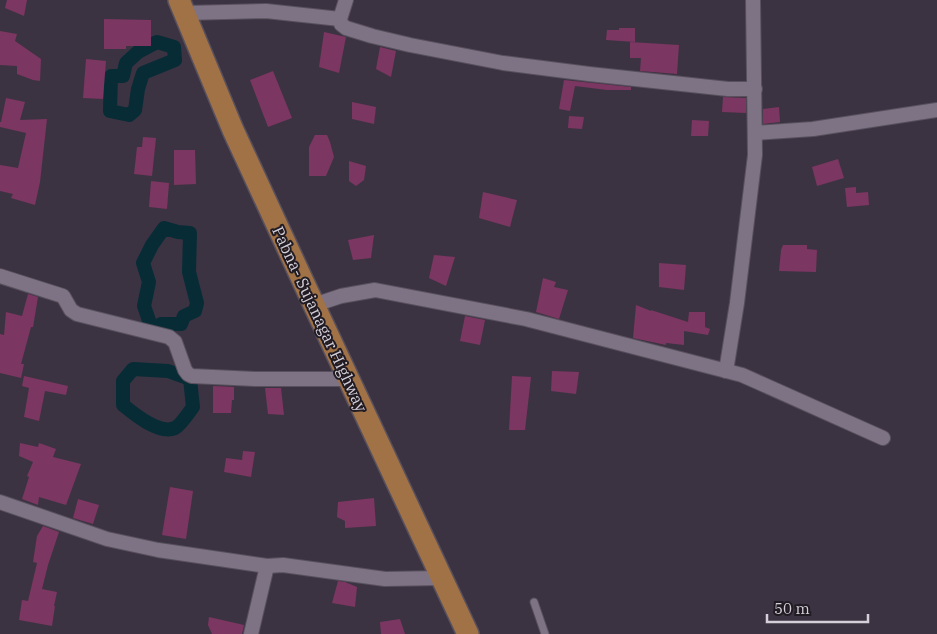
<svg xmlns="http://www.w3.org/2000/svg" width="937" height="634" font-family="'IBM Plex Serif',serif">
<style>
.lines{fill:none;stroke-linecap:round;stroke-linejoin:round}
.canal{stroke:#072c36;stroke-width:14}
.building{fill:#7b3661}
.service-casing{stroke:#58505d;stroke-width:9}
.minor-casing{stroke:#58505d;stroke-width:16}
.primary-casing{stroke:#58505d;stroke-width:24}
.service{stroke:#7e7384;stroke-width:7}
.minor{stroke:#7e7384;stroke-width:14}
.primary{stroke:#a17246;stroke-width:21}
.labels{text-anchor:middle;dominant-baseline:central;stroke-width:4;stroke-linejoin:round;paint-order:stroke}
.street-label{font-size:16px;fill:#d5cfd9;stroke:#211c23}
</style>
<rect width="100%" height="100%" fill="#3c3342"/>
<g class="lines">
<g class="canal">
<polygon points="157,42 174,47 175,60 143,73 138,89 135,110 129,115 110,111 111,76 123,76 126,63 138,52"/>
<polygon points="164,228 178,232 190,233 189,272 197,303 195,311 184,316 181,324 161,324 152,329 144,306 149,282 143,263 152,245"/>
<path d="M 133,369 L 168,371 L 190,379 L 193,407 C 189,412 181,425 175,428 C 159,435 134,414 123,405 L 123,381 Z"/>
</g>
</g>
<g class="building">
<polygon points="7,0 27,0 24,16 5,8"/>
<polygon points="104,19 151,20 151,46 126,46 126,49 104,49"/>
<polygon points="619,28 635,28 635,42 606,40 607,30 619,30"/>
<polygon points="0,31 17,34 15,41 41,59 40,81 33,80 17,74 17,66 0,65"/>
<polygon points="324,32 346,37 339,73 319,67"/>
<polygon points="630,42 679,45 677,74 640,71 641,58 630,58"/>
<polygon points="380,47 396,51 391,77 376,69"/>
<polygon points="86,59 106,61 103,99 83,98"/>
<polygon points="273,71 292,118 268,127 250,80"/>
<polygon points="564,80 631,87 631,90 607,90 575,86 570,111 559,109"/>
<polygon points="723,97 746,98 746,113 722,112"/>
<polygon points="6,98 25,102 20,120 47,119 40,182 35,205 11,198 13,194 0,191 0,165 18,168 26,133 0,127 0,122 1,122"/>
<polygon points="352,102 376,107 374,124 352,119"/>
<polygon points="779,107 780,122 763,124 763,109"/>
<polygon points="569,116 584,117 582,129 568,128"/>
<polygon points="692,120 709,121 708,136 691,136"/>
<polygon points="315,135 327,135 330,142 334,157 326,176 309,176 309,147"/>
<polygon points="143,137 156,138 152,176 134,174 137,147 142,147"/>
<polygon points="174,150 195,150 196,184 174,185"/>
<polygon points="838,159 844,178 817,186 812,167"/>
<polygon points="349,161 366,166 364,180 356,186 349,181"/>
<polygon points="151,181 169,183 167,209 149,207"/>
<polygon points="856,187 856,193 868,192 869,205 847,207 845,188"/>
<polygon points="483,192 517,200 510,227 479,218"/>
<polygon points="374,235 371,258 353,260 348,240"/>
<polygon points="783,245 807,245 807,249 817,250 816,272 779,271 781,250"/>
<polygon points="434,255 455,257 446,286 429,278"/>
<polygon points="659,263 686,265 684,290 659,287"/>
<polygon points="543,278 556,282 554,287 568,290 559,319 536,312"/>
<polygon points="28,294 38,297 33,327 31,327 21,364 24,364 21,378 0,373 0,334 4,335 6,312 22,316"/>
<polygon points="636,305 651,311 651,310 688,322 689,312 705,312 705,327 710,329 708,335 684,331 684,345 666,343 666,345 633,338"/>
<polygon points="465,316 485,320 480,345 460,341"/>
<polygon points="552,371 579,372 576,394 551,391"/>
<polygon points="24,376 68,386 66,395 45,391 39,421 24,417 29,388 22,386"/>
<polygon points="512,376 531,377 525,430 509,430"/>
<polygon points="213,386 234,387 234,400 232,400 231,413 213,413"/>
<polygon points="265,388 281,388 284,415 268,414"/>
<polygon points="20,443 38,447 39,443 56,449 53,457 81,464 66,505 39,497 38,505 22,499 29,477 27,476 33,462 19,456"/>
<polygon points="243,451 255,452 251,477 224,472 226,458 242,460"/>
<polygon points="170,487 193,491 186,539 162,535"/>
<polygon points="374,498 376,526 345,528 345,521 337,517 338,502"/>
<polygon points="78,499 99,505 93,524 73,518"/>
<polygon points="43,526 59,532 48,565 42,589 57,592 54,606 55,606 52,626 19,620 22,600 28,601 37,563 33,562 37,536"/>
<polygon points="338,581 345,582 357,587 355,607 332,603"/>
<polygon points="209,617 244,625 242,634 212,634 208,625"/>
<polygon points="400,619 405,634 381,634 380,622"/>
</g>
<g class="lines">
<g class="service-casing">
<polyline id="service" points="534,602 545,634"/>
</g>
<g class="minor-casing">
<g id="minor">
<polyline points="185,13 266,11 340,19 341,24 346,28 372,36 410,45 503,63 589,74 728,89 755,89"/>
<polyline points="340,19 346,0"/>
<polyline points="755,133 813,129 937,110"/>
<polyline points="0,276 63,296 71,310 77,314 169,337 175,342 185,370 188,374 192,376 255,379 348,379"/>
<polyline points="314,305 341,296 375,290 526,319 742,375 883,438"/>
<polyline points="726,371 737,303 755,155 753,0"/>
<polyline points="0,502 107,539 158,550 267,566 251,634"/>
<polyline points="267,566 283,565 385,579 442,578"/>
</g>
</g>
<g class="primary-casing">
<polyline id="primary" points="179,0 233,130 314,305 468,634"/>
</g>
<use href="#service" class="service"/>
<use href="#minor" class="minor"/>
<use href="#primary" class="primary"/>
</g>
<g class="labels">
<g class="street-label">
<text transform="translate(320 319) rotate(65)">Pabna- Sujanagar Highway</text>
</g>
</g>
<path d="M767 614v8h101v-8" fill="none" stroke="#d5cfd9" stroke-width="2.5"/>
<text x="774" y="614" font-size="15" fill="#d5cfd9" stroke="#211c23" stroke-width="4" paint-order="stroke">50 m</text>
</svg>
